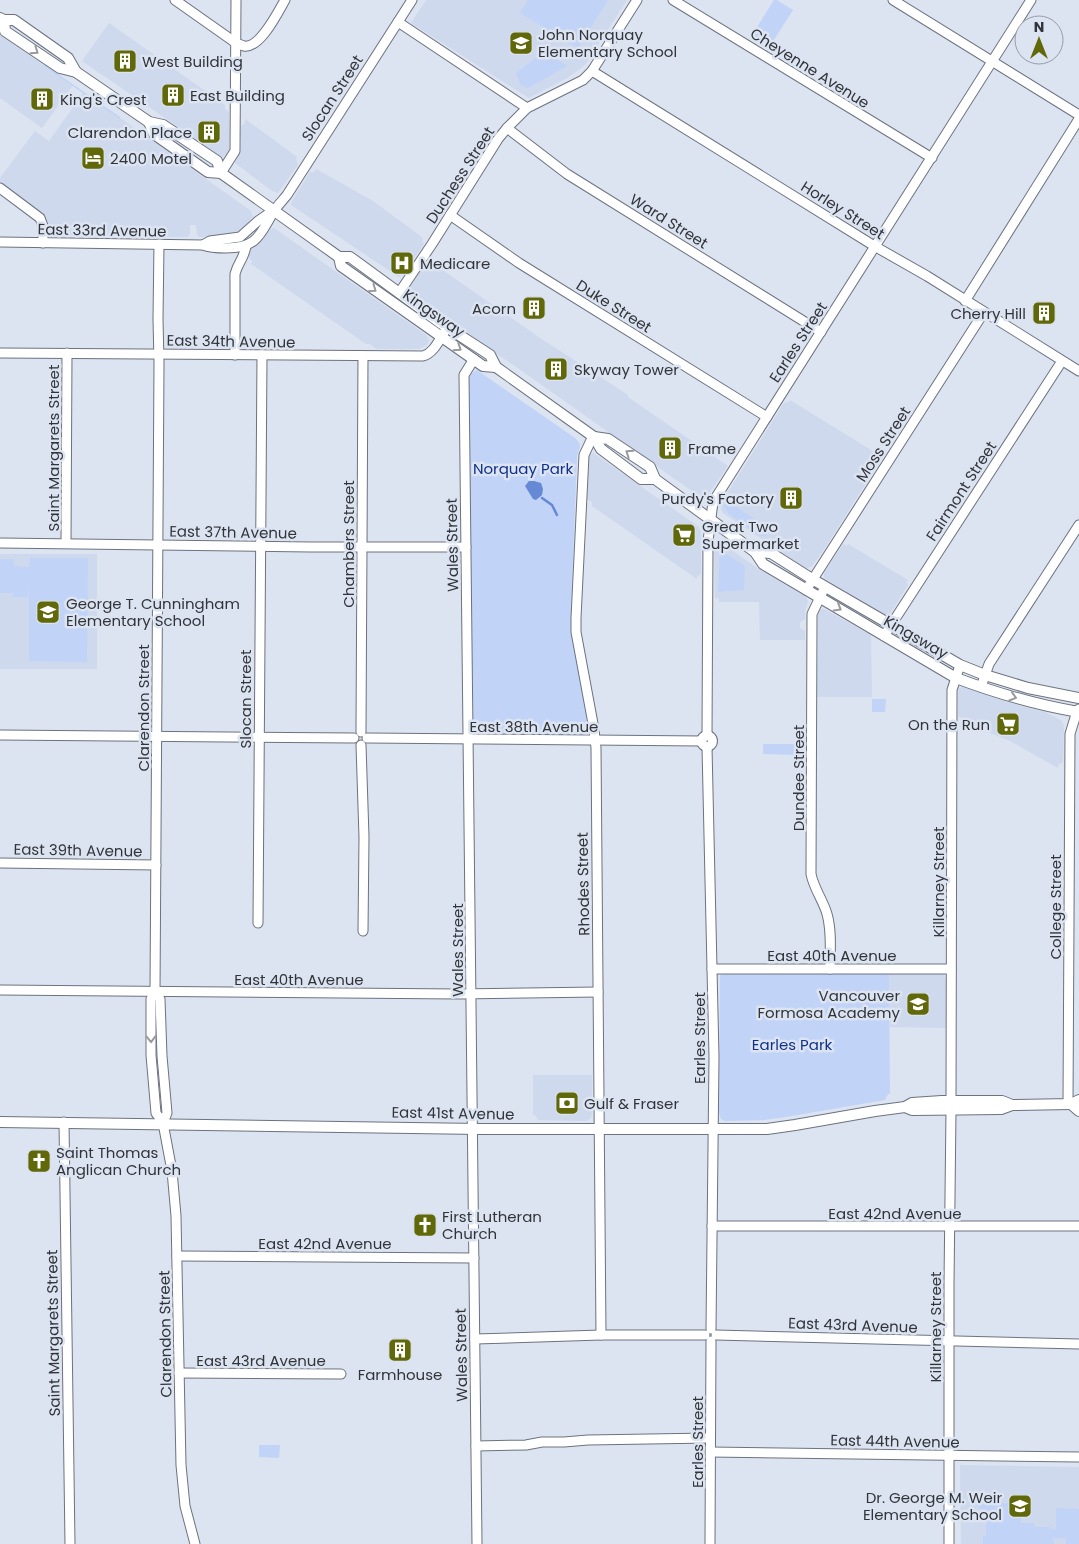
<svg xmlns="http://www.w3.org/2000/svg" width="1079" height="1544" font-family="Poppins,sans-serif">
<style>
.built{fill:#ced9ed}
.green{fill:#c1d3f7}
.water{fill:#6689d6}
.lines{fill:none;stroke-linecap:round;stroke-linejoin:round}
.stream{stroke:#6689d6;stroke-width:2.5}
.minor-casing{stroke:#6c727f;stroke-width:11}
.major-casing{stroke:#6c727f;stroke-width:12}
.minor{stroke:#fff;stroke-width:9}
.major{stroke:#fff;stroke-width:10}
.oneway{stroke:#989a9c}
.labels{text-anchor:middle;dominant-baseline:central;stroke-width:5;stroke-linejoin:round;paint-order:stroke}
.poi-label{font-size:15px;fill:#313439;stroke:#dce3f1;text-anchor:start}
.street-label{font-size:15px;fill:#313439;stroke:#dce3f1}
.park-label{font-size:15px;fill:#11328b;stroke:#dce3f1}
</style>
<rect width="100%" height="100%" fill="#dce3f1"/>
<g class="built">
<polygon points="426,0 627,0 586,64 569,77 529,98 411,23"/>
<polygon points="109,23 225,105 225,109 229,112 229,151 227,155 223,157 219,155 82,61"/>
<polygon points="0,35 73,85 42,128 0,98"/>
<polygon points="84,92 251,211 253,217 251,219 241,231 225,236 199,237 197,234 196,225 190,225 190,234 187,237 49,235 42,215 0,184 0,178 35,131 49,141"/>
<polygon points="245,119 297,157 296,160 298,165 278,193 272,191 235,163 241,149 241,126 245,123"/>
<polygon points="316,169 373,201 423,238 422,240 424,245 399,277 291,205 292,201 310,172 314,172"/>
<polygon points="272,228 274,228 426,335 429,340 427,345 418,349 376,349 370,344 366,344 251,264 252,261 248,256 249,250"/>
<polygon points="427,264 433,266 434,264 543,340 628,395 628,397 728,466 707,496 704,497 699,496 522,371 410,295 408,290 409,286 424,265"/>
<polygon points="790,400 879,455 878,457 880,461 825,548 812,566 808,568 805,568 723,513 721,510 721,503 784,403 789,402"/>
<polygon points="593,453 699,527 701,533 701,574 697,576 697,579 592,506 592,502 587,499 589,467 587,464 587,456"/>
<polygon points="718,543 723,544 759,569 806,597 808,602 805,611 805,619 800,622 800,628 805,631 805,640 760,640 759,602 719,602 719,599 715,598 714,549"/>
<polygon points="843,544 847,546 848,544 908,580 906,582 908,585 889,615 885,615 824,578 824,573"/>
<rect x="0" y="554" width="97" height="115"/>
<polygon points="824,609 871,635 872,697 817,697 818,614 819,610"/>
<polygon points="963,687 1020,706 1045,712 1062,721 1064,726 1063,762 1058,765 1058,768 1010,741 962,722 962,718 958,716 958,692 959,688"/>
<polygon points="889,972 942,973 944,975 946,980 947,1028 890,1027"/>
<polygon points="533,1075 592,1075 592,1114 591,1118 586,1121 538,1120 535,1115 533,1115"/>
<polygon points="960,1465 1079,1467 1079,1544 961,1544"/>
</g>
<g class="green">
<polygon points="528,0 608,0 578,48 520,13"/>
<polygon points="774,0 777,0 793,10 770,46 752,35"/>
<polygon points="540,55 552,56 567,66 528,88 521,85 516,73"/>
<polygon points="45,65 120,117 120,119 44,66"/>
<path d="M 477,370 L 575,438 C 583,445 579,448 577,456 L 571,612 L 572,632 L 588,728 L 589,731 L 585,735 L 489,735 L 486,736 L 476,735 L 472,730 L 469,378 L 471,374 Z"/>
<polygon points="727,501 767,527 769,530 768,534 766,536 760,536 729,514 723,506"/>
<polygon points="720,550 745,566 744,590 718,592"/>
<polygon points="30,558 88,558 87,662 29,661 29,585 28,597 13,597 13,593 0,593 0,559 13,559 14,566 29,567"/>
<polygon points="872,699 886,699 885,712 872,712"/>
<polygon points="763,744 800,744 800,755 763,754"/>
<polygon points="889,972 890,1094 888,1094 885,1100 786,1117 764,1120 725,1121 721,1119 719,1113 720,975 727,973"/>
<polygon points="259,1445 280,1445 279,1458 259,1457"/>
<polygon points="973,1503 1021,1503 1021,1523 1034,1523 1034,1527 1050,1527 1051,1529 1056,1529 1056,1508 1079,1509 1079,1544 1066,1544 1066,1538 1053,1538 1054,1544 983,1544 983,1536 986,1536 987,1510 981,1509"/>
</g>
<polygon class="water" points="529,481 534,481 541,483 543,489 542,495 536,500 533,499 525,486"/>
<g class="lines">
<polyline class="stream" points="542,498 552,505 557,515"/>
<g class="minor-casing">
<g id="minor">
<path d="M 175,0 L 236,43 C 239,44 241,45 244,46 C 260,49 278,12 285,0"/>
<polyline points="673,0 932,158"/>
<polyline points="893,0 1079,115"/>
<polyline points="398,22 527,108"/>
<polyline points="592,71 876,247 927,276 1079,371"/>
<polyline points="507,128 567,174 821,332"/>
<polyline points="221,173 235,151 236,0"/>
<polyline points="0,188 40,218 43,226 43,243"/>
<polyline points="450,215 519,263 767,417"/>
<path d="M 0,242 L 203,245 C 211,248 217,248 226,248 C 258,248 260,234 274,211 C 278,205 283,200 287,195 L 412,0"/>
<polyline points="159,244 158,319 159,363 155,992 151,999 151,1055 156,1113 163,1123 172,1171 176,1216 181,1465 185,1506 195,1544"/>
<polyline points="203,245 210,241 240,237 258,221 274,210"/>
<polyline points="399,293 432,244 498,139 507,128 527,108 583,80 592,71 637,0"/>
<polyline points="965,301 1079,119"/>
<path d="M 0,353 L 423,356 C 434,353 439,340 445,331"/>
<path d="M 235,355 L 235,274 C 238,262 244,259 246,246"/>
<polyline points="474,359 464,375 477,1544"/>
<polyline points="593,436 584,455 576,618 576,632 594,729 596,748 601,1335"/>
<polyline points="0,543 311,547 466,547"/>
<polyline points="66,543 67,353"/>
<polyline points="806,590 984,312"/>
<path d="M 823,591 L 812,614 L 811,874 C 814,889 823,900 827,914 C 832,931 830,951 830,969"/>
<polyline points="884,636 1062,361"/>
<polyline points="981,687 989,664 1079,525"/>
<polyline points="361,732 363,356"/>
<polyline points="0,735 354,738"/>
<circle cx="707" cy="741" r="5.5"/>
<polyline points="707,736 708,541 713,502 1031,0"/>
<polyline points="367,738 702,741"/>
<polyline points="361,745 364,837 363,931"/>
<polyline points="707,747 714,1057 711,1329"/>
<polyline points="0,863 156,865"/>
<polyline points="258,923 262,355"/>
<polyline points="712,969 951,969"/>
<polyline points="0,990 459,994 598,992"/>
<polyline points="155,992 160,999 162,1056 167,1113 163,1123"/>
<polyline points="951,1101 952,690 960,665"/>
<polyline points="1068,1104 1070,734 1077,711 1079,709"/>
<polyline points="64,1122 70,1544"/>
<polyline points="712,1226 1079,1226"/>
<polyline points="177,1256 474,1258"/>
<polyline points="716,1335 1079,1344"/>
<polyline points="475,1339 601,1335 705,1335"/>
<polyline points="179,1373 341,1374"/>
<polyline points="476,1446 526,1445 542,1442 564,1442 588,1440 710,1438"/>
<polyline points="710,1452 1079,1457"/>
<polyline points="710,1544 711,1341"/>
<polyline points="949,1544 949,1284 951,1110"/>
</g>
</g>
<g class="major-casing">
<g id="major">
<polyline points="0,18 4,20 14,20 68,58 76,72"/>
<polyline points="4,20 5,31 60,68 76,72 149,122 163,125 217,161 221,173"/>
<path d="M 149,122 L 154,134 L 208,172 L 221,173 L 339,257 L 350,257 L 439,322 L 490,355 L 496,367 L 594,437 L 601,449 L 641,479 L 655,479 L 755,552 L 763,564 L 956,678 C 996,693 1036,705 1079,712"/>
<polyline points="339,257 341,266 483,366 496,367"/>
<polyline points="594,437 608,439 650,467 655,479"/>
<polyline points="755,552 771,553 812,579 960,665 985,675 1028,688 1079,698"/>
<polyline points="1071,1104 1079,1111"/>
<polyline points="905,1107 912,1110 1001,1109 1012,1105 1071,1104 1079,1100"/>
<polyline points="0,1122 481,1129 767,1129 795,1125 875,1111 905,1107 912,1103 942,1101 1002,1101 1012,1105"/>
</g>
</g>
<use href="#minor" class="minor"/>
<use href="#major" class="major"/>
</g>
<defs><path id="oneway-chevron" d="M-2-3.5L2.5 0L-2 3.5" fill="none" stroke-width="1.6" stroke-linecap="round" stroke-linejoin="round" transform="scale(1.25)"/></defs>
<g class="oneway">
<use href="#oneway-chevron" transform="translate(35 51) rotate(34)"/>
<use href="#oneway-chevron" transform="translate(373 289) rotate(35)"/>
<use href="#oneway-chevron" transform="translate(458 348) rotate(33)"/>
<use href="#oneway-chevron" transform="translate(629 453) rotate(-146)"/>
<use href="#oneway-chevron" transform="translate(838 608) rotate(31)"/>
<use href="#oneway-chevron" transform="translate(1013 697) rotate(17)"/>
<use href="#oneway-chevron" transform="translate(151 1039) rotate(89)"/>
</g>
<defs>
<g id="school-square" transform="scale(1.25)"><rect x="-9" y="-9" width="18" height="18" rx="4" fill="#616809" stroke="#dce3f1"/><path d="M0-5L7-2L0 1L-7-2ZM-4 1L0 2.5L4 1V4Q0 6-4 4Z" fill="#fff"/></g>
<g id="building-square" transform="scale(1.25)"><rect x="-9" y="-9" width="18" height="18" rx="4" fill="#616809" stroke="#dce3f1"/><path d="M-4-6H4V6H1V3H-1V6H-4ZM-2.5-4.3h1.7v1.8h-1.7ZM.8-4.3h1.7v1.8H.8ZM-2.5-1h1.7V.8h-1.7ZM.8-1h1.7V.8H.8Z" fill="#fff"/></g>
<g id="hotel-square" transform="scale(1.25)"><rect x="-9" y="-9" width="18" height="18" rx="4" fill="#616809" stroke="#dce3f1"/><path d="M-6-4.5h1.5V1H6V5H4.5V3h-9V5H-6ZM-4 0a1.8 1.8 0 1 1 3.6 0ZM.5 0V-2.5h3Q6-2.5 6 0Z" fill="#fff"/></g>
<g id="hospital-square" transform="scale(1.25)"><rect x="-9" y="-9" width="18" height="18" rx="4" fill="#616809" stroke="#dce3f1"/><path d="M-5-5h3v3.5h4V-5h3V5h-3V1.5h-4V5h-3Z" fill="#fff"/></g>
<g id="supermarket-square" transform="scale(1.25)"><rect x="-9" y="-9" width="18" height="18" rx="4" fill="#616809" stroke="#dce3f1"/><path d="M-6-5.5h2.5l.6 2H6L4.5 2H-2.5L-4.4-4H-6ZM-1.5 3.2a1.3 1.3 0 1 0 .1 0ZM3 3.2a1.3 1.3 0 1 0 .1 0Z" fill="#fff"/></g>
<g id="bank-square" transform="scale(1.25)"><rect x="-9" y="-9" width="18" height="18" rx="4" fill="#616809" stroke="#dce3f1"/><path d="M-6-4H6V4H-6ZM0-2.3a2.3 2.3 0 1 0 0 4.6a2.3 2.3 0 1 0 0-4.6Z" fill="#fff"/></g>
<g id="church-square" transform="scale(1.25)"><rect x="-9" y="-9" width="18" height="18" rx="4" fill="#616809" stroke="#dce3f1"/><path d="M-1.2-6h2.4v3.5h3.3v2.4h-3.3V6h-2.4V-.1h-3.3v-2.4h3.3Z" fill="#fff"/></g>
</defs>
<g fill-rule="evenodd">
<use href="#school-square" x="521" y="43"/>
<use href="#building-square" x="125" y="61"/>
<use href="#building-square" x="173" y="95"/>
<use href="#building-square" x="42" y="99"/>
<use href="#building-square" x="209" y="132"/>
<use href="#hotel-square" x="93" y="158"/>
<use href="#hospital-square" x="402" y="263"/>
<use href="#building-square" x="534" y="308"/>
<use href="#building-square" x="1044" y="313"/>
<use href="#building-square" x="556" y="369"/>
<use href="#building-square" x="670" y="448"/>
<use href="#building-square" x="791" y="498"/>
<use href="#supermarket-square" x="684" y="535"/>
<use href="#school-square" x="48" y="612"/>
<use href="#supermarket-square" x="1008" y="724"/>
<use href="#school-square" x="918" y="1004"/>
<use href="#bank-square" x="567" y="1103"/>
<use href="#church-square" x="39" y="1161"/>
<use href="#church-square" x="425" y="1225"/>
<use href="#building-square" x="400" y="1350"/>
<use href="#school-square" x="1020" y="1506"/>
</g>
<g class="labels">
<g class="poi-label">
<text x="538" y="34">John Norquay<tspan x="538" dy="17">Elementary School</tspan></text>
<text x="142" y="61">West Building</text>
<text x="190" y="95">East Building</text>
<text x="60" y="99">King's Crest</text>
<text x="192" y="132" text-anchor="end">Clarendon Place</text>
<text x="110" y="158">2400 Motel</text>
<text x="420" y="263">Medicare</text>
<text x="516" y="308" text-anchor="end">Acorn</text>
<text x="1026" y="313" text-anchor="end">Cherry Hill</text>
<text x="574" y="369">Skyway Tower</text>
<text x="688" y="448">Frame</text>
<text x="774" y="498" text-anchor="end">Purdy's Factory</text>
<text x="702" y="526">Great Two<tspan x="702" dy="17">Supermarket</tspan></text>
<text x="66" y="603">George T. Cunningham<tspan x="66" dy="17">Elementary School</tspan></text>
<text x="990" y="724" text-anchor="end">On the Run</text>
<text x="900" y="995" text-anchor="end">Vancouver<tspan x="900" dy="17">Formosa Academy</tspan></text>
<text x="584" y="1103">Gulf &amp; Fraser</text>
<text x="56" y="1152">Saint Thomas<tspan x="56" dy="17">Anglican Church</tspan></text>
<text x="442" y="1216">First Lutheran<tspan x="442" dy="17">Church</tspan></text>
<text x="400" y="1374" text-anchor="middle">Farmhouse</text>
<text x="1002" y="1497" text-anchor="end">Dr. George M. Weir<tspan x="1002" dy="17">Elementary School</tspan></text>
</g>
<g class="street-label">
<text transform="translate(810 68) rotate(32)">Cheyenne Avenue</text>
<text transform="translate(332 98) rotate(-57)">Slocan Street</text>
<text transform="translate(460 175) rotate(-57)">Duchess Street</text>
<text transform="translate(843 210) rotate(32)">Horley Street</text>
<text transform="translate(669 221) rotate(32)">Ward Street</text>
<text transform="translate(102 230) rotate(1)">East 33rd Avenue</text>
<text transform="translate(614 306) rotate(32)">Duke Street</text>
<text transform="translate(434 313) rotate(35)">Kingsway</text>
<text transform="translate(231 341) rotate(1)">East 34th Avenue</text>
<text transform="translate(798 342) rotate(-57)">Earles Street</text>
<text transform="translate(883 444) rotate(-57)">Moss Street</text>
<text transform="translate(53 448) rotate(-90)">Saint Margarets Street</text>
<text transform="translate(961 491) rotate(-57)">Fairmont Street</text>
<text transform="translate(233 532) rotate(1)">East 37th Avenue</text>
<text transform="translate(348 544) rotate(-90)">Chambers Street</text>
<text transform="translate(452 545) rotate(-91)">Wales Street</text>
<text transform="translate(916 637) rotate(30)">Kingsway</text>
<text transform="translate(245 699) rotate(-90)">Slocan Street</text>
<text transform="translate(143 708) rotate(-90)">Clarendon Street</text>
<text x="534" y="726">East 38th Avenue</text>
<text transform="translate(798 778) rotate(-90)">Dundee Street</text>
<text transform="translate(78 850) rotate(1)">East 39th Avenue</text>
<text transform="translate(938 882) rotate(-90)">Killarney Street</text>
<text transform="translate(583 884) rotate(-91)">Rhodes Street</text>
<text transform="translate(1055 907) rotate(-90)">College Street</text>
<text transform="translate(457 950) rotate(-90)">Wales Street</text>
<text x="832" y="955">East 40th Avenue</text>
<text x="299" y="979">East 40th Avenue</text>
<text transform="translate(699 1038) rotate(-90)">Earles Street</text>
<text transform="translate(453 1113) rotate(1)">East 41st Avenue</text>
<text x="895" y="1213">East 42nd Avenue</text>
<text x="325" y="1243">East 42nd Avenue</text>
<text transform="translate(853 1325) rotate(2)">East 43rd Avenue</text>
<text transform="translate(935 1327) rotate(-90)">Killarney Street</text>
<text transform="translate(53 1333) rotate(-91)">Saint Margarets Street</text>
<text transform="translate(165 1334) rotate(-91)">Clarendon Street</text>
<text transform="translate(461 1355) rotate(-91)">Wales Street</text>
<text x="261" y="1360">East 43rd Avenue</text>
<text transform="translate(895 1441) rotate(1)">East 44th Avenue</text>
<text transform="translate(697 1442) rotate(-90)">Earles Street</text>
</g>
<g class="park-label">
<text x="523" y="468">Norquay Park</text>
<text x="792" y="1044">Earles Park</text>
</g>
</g>
<g transform="translate(1039 40)"><circle r="24" fill="#dce3f1" stroke="#989da7"/>
<path d="M0-4L9 19L0 12L-9 19Z" fill="#616809"/>
<text y="-8" font-size="14" font-weight="bold" text-anchor="middle" fill="#313439">N</text>
</g>
</svg>
